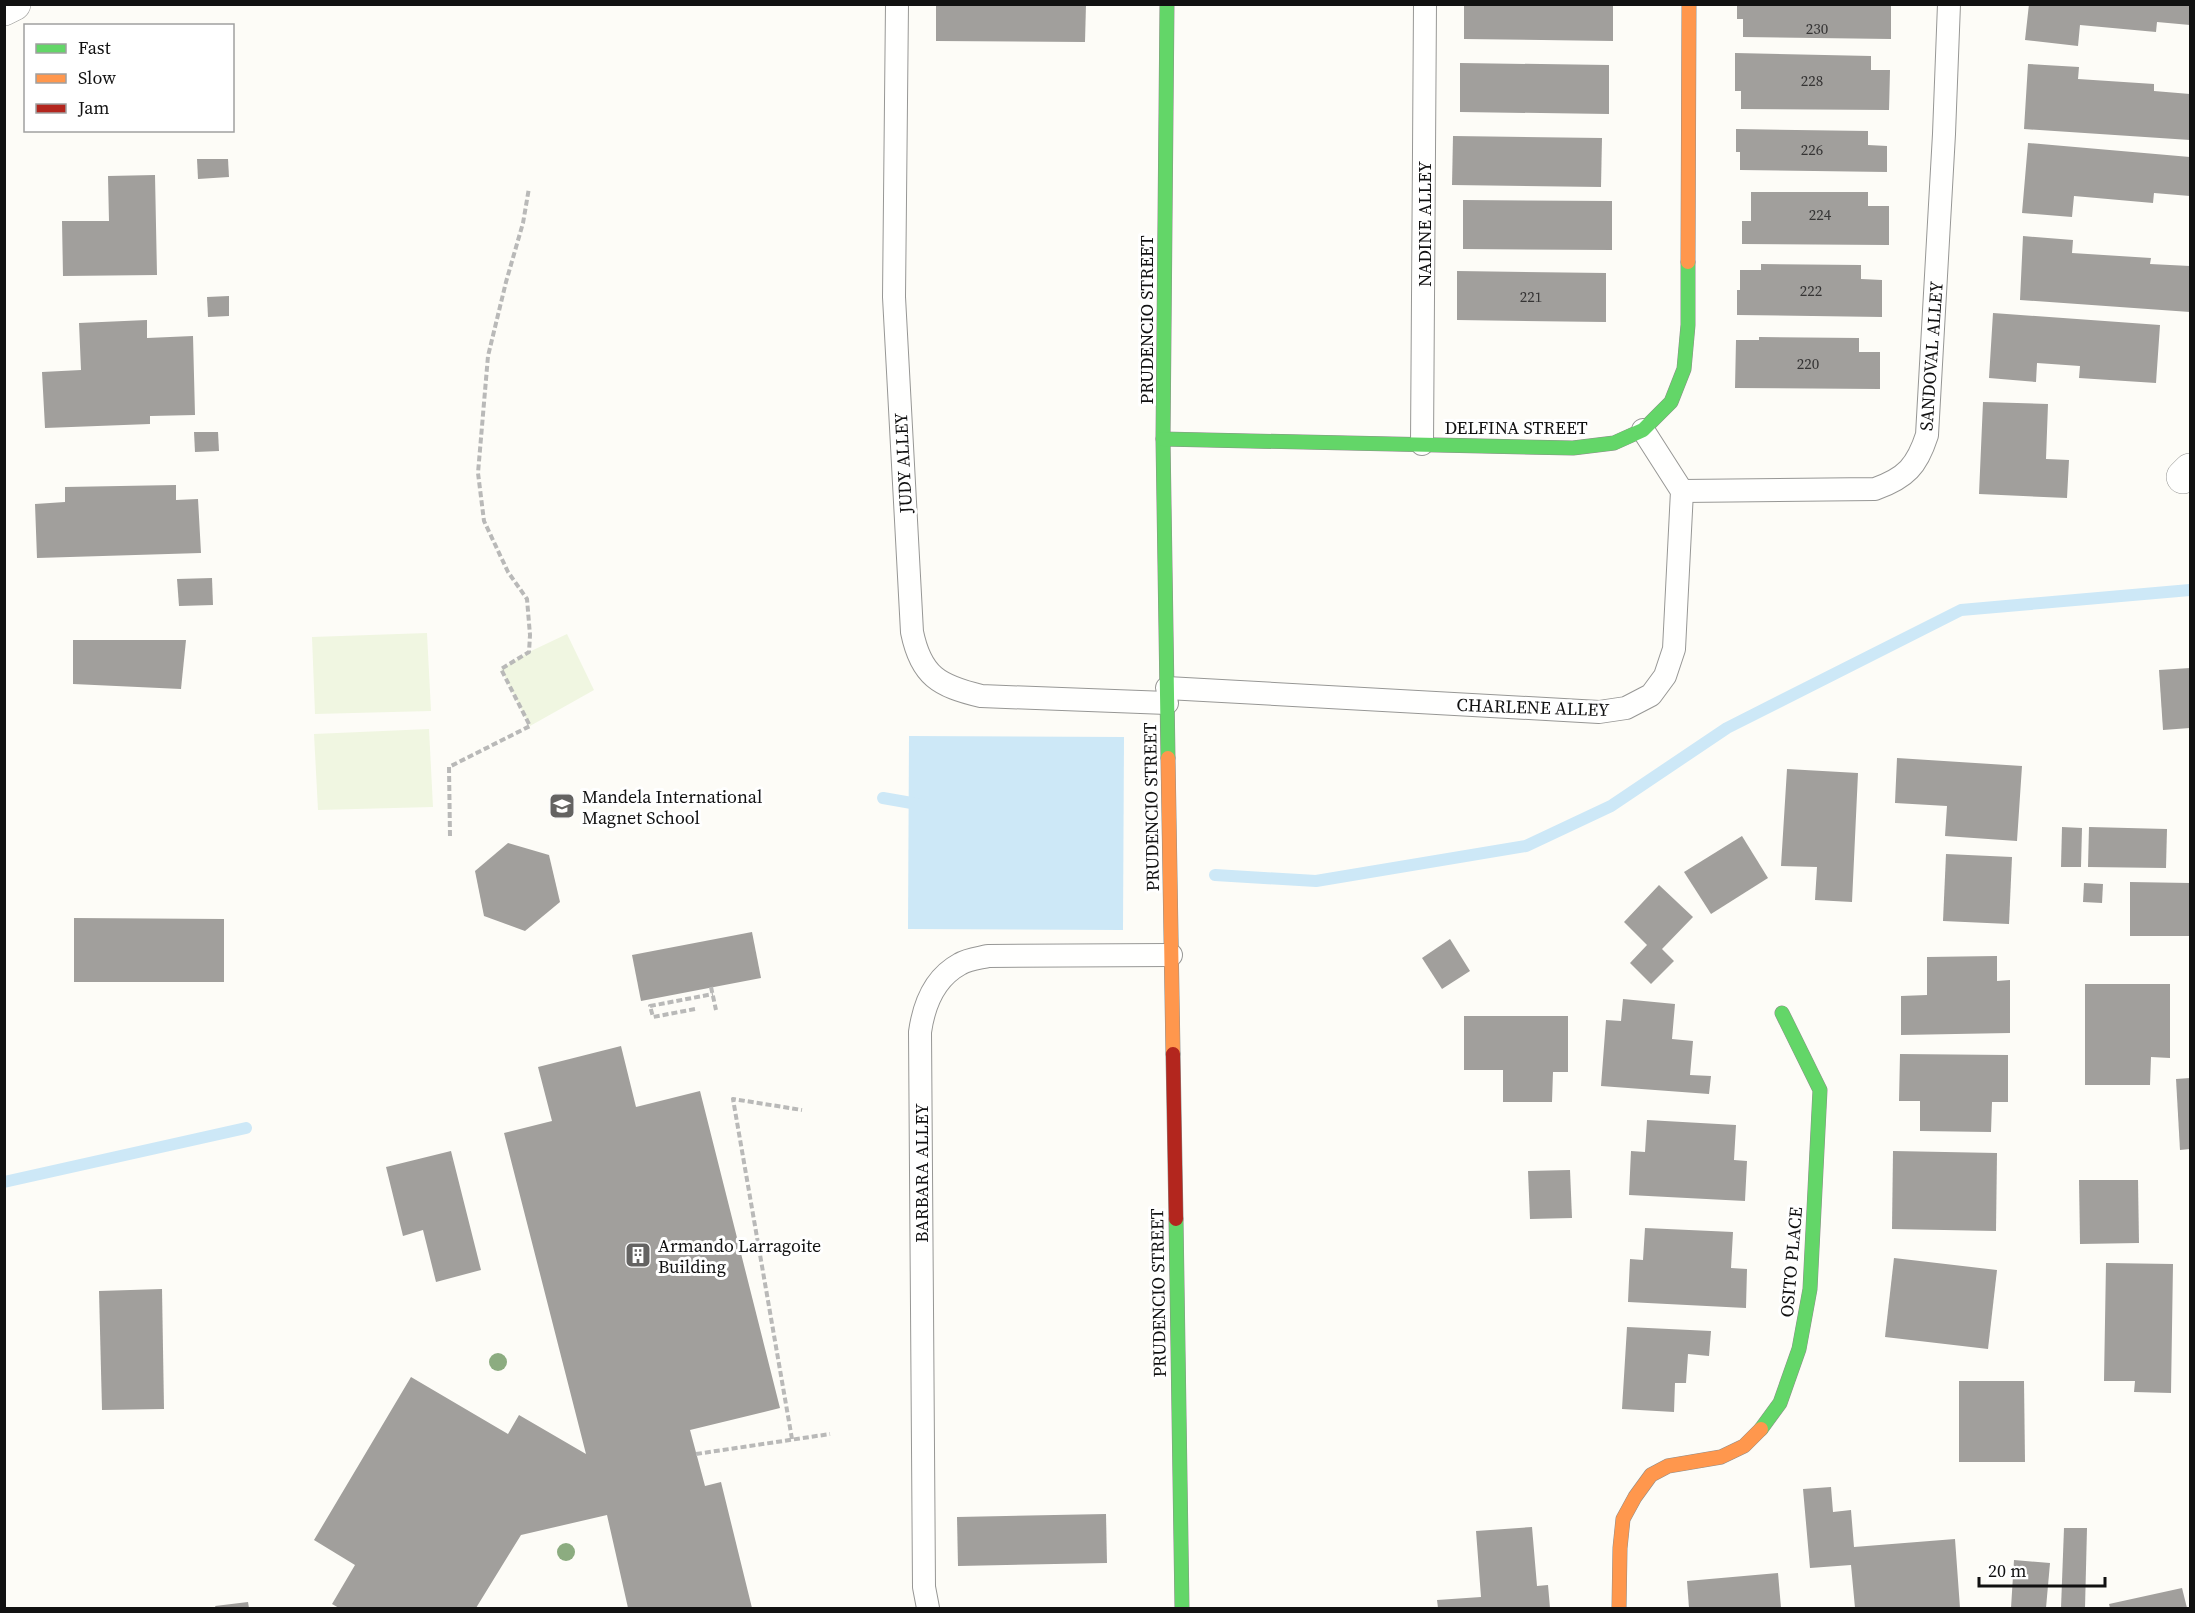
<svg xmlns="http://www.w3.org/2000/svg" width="2195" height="1613" font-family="'Source Serif 4',serif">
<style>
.pitch{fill:#f0f6e1}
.water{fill:#cde8f7}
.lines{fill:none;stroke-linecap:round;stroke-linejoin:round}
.stream{stroke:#cde8f7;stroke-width:12}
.building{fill:#a19f9c}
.lane-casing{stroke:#979795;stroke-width:24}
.street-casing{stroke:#979795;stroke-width:34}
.fast-casing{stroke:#8e8d8b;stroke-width:15}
.slow-casing{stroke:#8e8d8b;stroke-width:15}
.jam-casing{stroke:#8e8d8b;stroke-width:15}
.path{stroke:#b9b9b8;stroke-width:4;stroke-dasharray:6 3;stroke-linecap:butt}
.lane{stroke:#fffffe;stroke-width:22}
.street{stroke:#fffffe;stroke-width:33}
.fast{stroke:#63d668;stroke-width:14}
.slow{stroke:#ff974d;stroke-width:14}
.jam{stroke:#b3261e;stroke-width:14}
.tree{fill:#8cac80}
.labels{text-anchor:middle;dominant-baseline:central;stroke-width:6;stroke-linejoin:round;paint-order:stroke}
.number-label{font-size:15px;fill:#353434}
.street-label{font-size:18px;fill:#111;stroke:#fff}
.poi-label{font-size:18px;fill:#111;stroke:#fff;text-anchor:start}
</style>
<rect width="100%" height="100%" fill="#fdfcf7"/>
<g class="pitch">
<polygon points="427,633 431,711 315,714 312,637"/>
<polygon points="567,634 594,690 530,726 501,669 529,652"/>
<polygon points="429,729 433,807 318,810 314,734"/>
</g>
<polygon class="water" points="909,736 1124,737 1123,930 908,929"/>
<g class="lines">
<g class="stream">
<polyline points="883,798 923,805"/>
<polyline points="1215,875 1316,881 1526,846 1611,806 1727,728 1961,610 2190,590"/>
<polyline points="4,1182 246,1128"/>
</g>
</g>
<g class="building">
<polygon points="936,4 1086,4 1085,42 936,41"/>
<polygon points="1464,4 1613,4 1613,41 1464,39"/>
<polygon points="1737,4 1891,4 1891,39 1743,37 1743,19 1737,19"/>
<polygon points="2029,4 2190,4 2190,25 2157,22 2156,32 2080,25 2078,46 2025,40"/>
<polygon points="1735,53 1871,56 1871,70 1890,70 1889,110 1741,109 1741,91 1735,91"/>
<polygon points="1460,63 1609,65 1609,114 1460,112"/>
<polygon points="2028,64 2079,67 2078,79 2154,84 2154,91 2190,94 2190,140 2024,129"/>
<polygon points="1736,129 1868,131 1868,145 1887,146 1887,172 1740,170 1740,152 1736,152"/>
<polygon points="1453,136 1602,138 1601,187 1452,185"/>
<polygon points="2028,143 2190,157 2190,196 2154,193 2153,203 2074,196 2072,217 2022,213"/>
<polygon points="197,159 228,159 229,177 198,179"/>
<polygon points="155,175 157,275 63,276 62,221 109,221 108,176"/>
<polygon points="1751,192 1868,192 1868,206 1889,206 1889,245 1742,244 1742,221 1751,221"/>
<polygon points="1463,200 1612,201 1612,250 1463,249"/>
<polygon points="2023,236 2073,240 2072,253 2151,258 2150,264 2190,266 2190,312 2020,300"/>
<polygon points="1761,264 1861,265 1861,279 1882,280 1882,317 1737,315 1737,290 1740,290 1740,270 1761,270"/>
<polygon points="1457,271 1606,273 1606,322 1457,320"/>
<polygon points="229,296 229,316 208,317 207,297"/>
<polygon points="1993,313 2160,325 2156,383 2079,378 2080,366 2037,363 2036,382 1989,378"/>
<polygon points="147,320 147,338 193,336 195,415 150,416 150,424 45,428 42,372 81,370 79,323"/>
<polygon points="1759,337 1859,338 1859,352 1880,352 1880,389 1735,388 1736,340 1759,340"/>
<polygon points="1983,402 2048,404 2046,459 2069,460 2067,498 1979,494"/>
<polygon points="194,432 218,432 219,451 195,452"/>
<polygon points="176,485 176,500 198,499 201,553 37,558 35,504 65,502 65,487"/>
<polygon points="212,578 213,605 179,606 177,579"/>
<polygon points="73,640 186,640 181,689 73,684"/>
<polygon points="2190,668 2190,728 2163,730 2159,670"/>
<polygon points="1897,758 2022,766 2017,841 1945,836 1947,806 1895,803"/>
<polygon points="1787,769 1858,773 1852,902 1815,900 1817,867 1781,866"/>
<polygon points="2062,827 2082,828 2081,867 2061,867"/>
<polygon points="2089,827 2167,829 2166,868 2088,867"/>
<polygon points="1742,836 1768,878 1711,914 1684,872"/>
<polygon points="508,843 549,855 560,902 525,931 484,916 475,871"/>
<polygon points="1946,854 2012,857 2009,924 1943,921"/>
<polygon points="2130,882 2190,883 2190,936 2130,936"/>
<polygon points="2084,883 2103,884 2102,903 2083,902"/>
<polygon points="1659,885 1693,917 1662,949 1674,961 1651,984 1630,963 1647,945 1624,922"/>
<polygon points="74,918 224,919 224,982 74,982"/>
<polygon points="752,932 761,978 641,1001 632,955"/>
<polygon points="1450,939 1470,971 1442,989 1422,958"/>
<polygon points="1997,956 1997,981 2010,980 2010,1033 1901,1035 1901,996 1927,995 1927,957"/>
<polygon points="2085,984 2170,984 2170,1058 2151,1057 2150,1085 2085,1085"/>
<polygon points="1623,999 1675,1004 1672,1039 1693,1041 1690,1075 1711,1076 1709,1094 1601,1086 1606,1020 1621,1021"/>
<polygon points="1464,1016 1568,1016 1568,1072 1553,1072 1552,1102 1503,1102 1503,1070 1464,1070"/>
<polygon points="621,1046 636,1107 700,1091 780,1408 690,1430 705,1486 721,1482 752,1608 628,1608 607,1515 521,1535 476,1608 339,1608 332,1604 355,1565 314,1540 411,1377 508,1434 519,1415 586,1454 504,1133 552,1121 538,1067"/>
<polygon points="1900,1054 2008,1055 2008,1102 1992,1102 1991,1132 1920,1131 1920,1101 1899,1101"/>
<polygon points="2190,1078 2190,1149 2180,1150 2176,1079"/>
<polygon points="1647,1120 1736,1125 1734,1160 1747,1161 1745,1201 1629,1195 1631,1151 1645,1152"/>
<polygon points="451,1151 481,1270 436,1282 423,1230 403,1236 386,1167"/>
<polygon points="1893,1151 1997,1153 1996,1231 1892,1229"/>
<polygon points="1570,1170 1572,1218 1530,1219 1528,1171"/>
<polygon points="2079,1180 2138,1180 2139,1243 2080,1244"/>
<polygon points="1645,1228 1733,1232 1731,1268 1747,1269 1746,1308 1628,1302 1630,1259 1643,1260"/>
<polygon points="1894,1258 1997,1270 1988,1349 1885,1337"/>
<polygon points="2106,1263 2173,1264 2171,1393 2134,1392 2135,1381 2104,1381"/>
<polygon points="162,1289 164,1409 102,1410 99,1291"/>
<polygon points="1627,1327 1711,1331 1709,1356 1688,1354 1686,1383 1675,1383 1674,1412 1622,1409"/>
<polygon points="1959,1381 2024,1381 2025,1462 1959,1462"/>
<polygon points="1831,1487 1833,1512 1851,1510 1854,1547 1955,1539 1960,1608 1855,1608 1851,1565 1810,1568 1803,1489"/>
<polygon points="1106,1514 1107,1563 958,1566 957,1517"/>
<polygon points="1532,1527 1537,1586 1548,1585 1550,1608 1438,1608 1437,1600 1481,1597 1476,1531"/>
<polygon points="2064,1528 2087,1528 2085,1608 2061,1608"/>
<polygon points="2014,1560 2050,1563 2046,1608 2011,1608"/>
<polygon points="1778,1573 1781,1608 1689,1608 1687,1581"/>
<polygon points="2182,1588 2187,1608 2110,1608 2109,1604"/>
<polygon points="248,1602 249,1608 216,1608 215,1606"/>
</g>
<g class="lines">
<g class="lane-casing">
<g id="lane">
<path d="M 897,4 L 894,297 L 912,632 C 921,676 939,686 981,696 L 1167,703"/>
<polyline points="1422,444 1425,4"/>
<path d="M 1682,491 L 1875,489 C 1906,478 1917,466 1927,435 L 1944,134 L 1949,4"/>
<polyline points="1167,688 1599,712 1626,708 1651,695 1665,676 1674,649 1682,491 1643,430"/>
<path d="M 928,1608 L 924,1587 L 920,1032 C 924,1004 934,978 960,964 C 968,959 980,958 988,956 L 1171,955"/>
</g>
</g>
<g class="street-casing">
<g id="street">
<polyline points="4,9 14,4"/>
<polyline points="2183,477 2190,470"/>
</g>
</g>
<g class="fast-casing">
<g id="fast">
<polyline points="1167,4 1163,439 1168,758"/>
<polyline points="1163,439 1573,448 1614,443 1643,430 1671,402 1684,369 1688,325 1688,262"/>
<polyline points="1176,1219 1182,1608"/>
<polyline points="1761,1429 1780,1403 1799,1349 1810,1289 1820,1090 1782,1013"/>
</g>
</g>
<g class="slow-casing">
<g id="slow">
<polyline points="1688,262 1689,4"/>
<polyline points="1168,758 1173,1054"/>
<polyline points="1619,1608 1620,1548 1623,1519 1635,1497 1651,1475 1668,1466 1721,1457 1744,1446 1761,1429"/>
</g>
</g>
<g class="jam-casing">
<polyline id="jam" points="1173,1054 1176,1219"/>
</g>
<g class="path">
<polyline points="450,836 449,767 530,726 501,669 529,652 530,635 527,599 508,572 484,521 478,473 488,356 506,282 523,223 529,188"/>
<polyline points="711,987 716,1010"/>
<polyline points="695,1009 653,1017 650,1006 713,994"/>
<polyline points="792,1439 733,1099 802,1110"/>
<polyline points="696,1454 830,1434"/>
</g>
<use href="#lane" class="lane"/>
<use href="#street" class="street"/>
<use href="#fast" class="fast"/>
<use href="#slow" class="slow"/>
<use href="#jam" class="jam"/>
</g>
<g class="tree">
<circle cx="498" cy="1362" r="9"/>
<circle cx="566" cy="1552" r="9"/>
</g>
<defs>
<g id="school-square" transform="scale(1.35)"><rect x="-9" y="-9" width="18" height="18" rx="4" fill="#646362" stroke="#fff"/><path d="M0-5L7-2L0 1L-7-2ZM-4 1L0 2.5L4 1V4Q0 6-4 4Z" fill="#fff"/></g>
<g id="building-square" transform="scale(1.35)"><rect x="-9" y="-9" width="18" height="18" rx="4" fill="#646362" stroke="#fff"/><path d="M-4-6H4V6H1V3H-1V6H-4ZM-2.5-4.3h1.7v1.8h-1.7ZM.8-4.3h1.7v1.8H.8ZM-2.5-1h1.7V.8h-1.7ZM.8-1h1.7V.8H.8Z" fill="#fff"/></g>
</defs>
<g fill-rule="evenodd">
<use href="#school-square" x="562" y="806"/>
<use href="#building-square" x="638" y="1255"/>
</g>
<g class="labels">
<g class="number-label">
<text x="1817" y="28">230</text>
<text x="1812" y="80">228</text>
<text x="1812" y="149">226</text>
<text x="1820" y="214">224</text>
<text x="1811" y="290">222</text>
<text x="1531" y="296">221</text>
<text x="1808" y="363">220</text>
</g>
<g class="street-label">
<text transform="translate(1424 224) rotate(-90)">NADINE ALLEY</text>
<text transform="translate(1146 320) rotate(-90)">PRUDENCIO STREET</text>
<text transform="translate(1931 356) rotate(-86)">SANDOVAL ALLEY</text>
<text x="1516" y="427">DELFINA STREET</text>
<text transform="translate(903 463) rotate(-93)">JUDY ALLEY</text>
<text transform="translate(1533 707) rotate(2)">CHARLENE ALLEY</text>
<text transform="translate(1151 807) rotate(-91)">PRUDENCIO STREET</text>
<text transform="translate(921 1173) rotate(-90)">BARBARA ALLEY</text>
<text transform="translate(1791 1262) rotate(-85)">OSITO PLACE</text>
<text transform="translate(1158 1293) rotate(-91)">PRUDENCIO STREET</text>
</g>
<g class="poi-label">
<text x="582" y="796">Mandela International<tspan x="582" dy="21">Magnet School</tspan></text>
<text x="658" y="1245">Armando Larragoite<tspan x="658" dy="21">Building</tspan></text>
</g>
</g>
<rect width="2195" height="1613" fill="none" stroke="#111111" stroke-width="12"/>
<rect x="24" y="24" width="210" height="108" fill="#ffffff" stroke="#a0a0a0" stroke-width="1.5"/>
<rect x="36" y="44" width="30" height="9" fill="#63d668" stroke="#a0a0a0" stroke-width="1.5"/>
<text x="78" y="54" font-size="18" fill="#111111">Fast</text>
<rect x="36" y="74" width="30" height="9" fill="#ff974d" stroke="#a0a0a0" stroke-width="1.5"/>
<text x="78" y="84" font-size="18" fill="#111111">Slow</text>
<rect x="36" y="104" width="30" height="9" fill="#b3261e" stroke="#a0a0a0" stroke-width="1.5"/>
<text x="78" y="114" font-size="18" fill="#111111">Jam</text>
<path d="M1979 1577v9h126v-9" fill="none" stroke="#111111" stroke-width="3"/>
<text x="1988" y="1577" font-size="18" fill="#111111" stroke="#ffffff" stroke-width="4.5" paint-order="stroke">20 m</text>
</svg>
